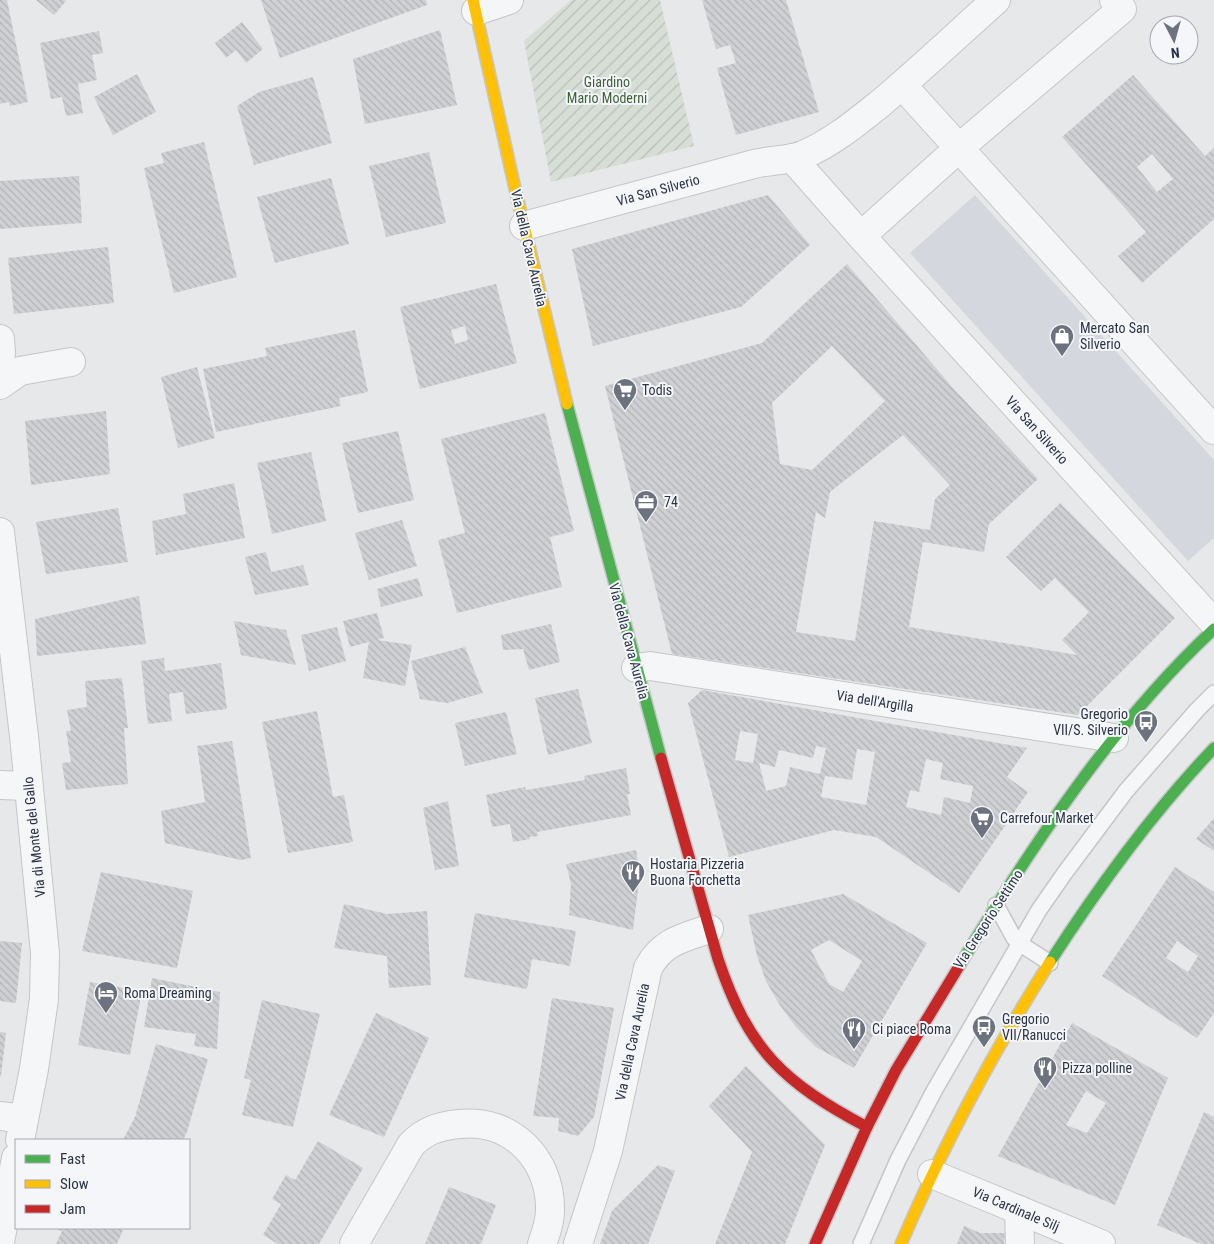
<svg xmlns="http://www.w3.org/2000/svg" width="1214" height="1244" font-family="'Roboto Condensed',sans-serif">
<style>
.built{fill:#d4d7dd}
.garden{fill:url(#garden-furrows)}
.building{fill:url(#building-back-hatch);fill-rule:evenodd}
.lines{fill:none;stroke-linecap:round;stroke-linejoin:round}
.lane-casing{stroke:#c4c6c8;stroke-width:18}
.street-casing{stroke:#c4c6c8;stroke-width:30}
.fast-casing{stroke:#c4c6c8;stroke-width:14}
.slow-casing{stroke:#c4c6c8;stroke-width:14}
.jam-casing{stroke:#c4c6c8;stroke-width:14}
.lane{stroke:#f5f6f7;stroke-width:15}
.street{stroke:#f5f6f7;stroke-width:28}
.fast{stroke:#4caf50;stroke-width:11}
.slow{stroke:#ffc107;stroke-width:11}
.jam{stroke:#c62828;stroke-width:11}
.labels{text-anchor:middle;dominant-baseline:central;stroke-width:4;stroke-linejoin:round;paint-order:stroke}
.park-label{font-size:14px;fill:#3f6138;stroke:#f4f6f9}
.street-label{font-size:14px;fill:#2b3445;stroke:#f4f6f9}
.poi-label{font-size:14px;fill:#2b3445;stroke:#f4f6f9;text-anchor:start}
</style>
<defs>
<pattern id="garden-furrows" width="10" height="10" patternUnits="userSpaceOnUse" patternTransform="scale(1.25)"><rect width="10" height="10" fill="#d6ded6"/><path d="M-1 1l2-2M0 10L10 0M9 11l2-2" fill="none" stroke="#b8bfb9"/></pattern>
<pattern id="building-back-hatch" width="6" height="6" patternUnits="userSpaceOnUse" patternTransform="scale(1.25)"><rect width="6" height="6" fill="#ced0d3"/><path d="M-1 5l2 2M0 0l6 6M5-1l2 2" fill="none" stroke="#b1b3b6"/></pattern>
</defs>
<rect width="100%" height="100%" fill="#e6e8ea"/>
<polygon class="built" points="975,195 1214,460 1214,538 1188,561 910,253"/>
<polygon class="garden" points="571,0 660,0 694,146 551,182 524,41"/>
<g class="building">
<polygon points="0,0 7,0 28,102 10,106 9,102 0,104"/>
<polygon points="36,0 64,0 66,1 54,15"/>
<polygon points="261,0 426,0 427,5 280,58"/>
<polygon points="702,0 786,0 819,112 736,135 717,68 736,63 730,45 716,49"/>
<polygon points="242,22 263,49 246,63 236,50 226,58 215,43"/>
<polygon points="440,30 457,105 365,124 353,59"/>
<polygon points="99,31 103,53 92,55 97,80 78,84 83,113 66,116 62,97 51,99 40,43"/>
<polygon points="137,74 156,112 113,135 94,97"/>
<path d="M 1133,75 L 1205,156 L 1214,148 L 1214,219 L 1142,283 L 1118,256 L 1146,232 L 1062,137 ZM 1152,154 L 1173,179 L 1157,192 L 1137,167 Z"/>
<polygon points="313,77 332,143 254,165 237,106 259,92"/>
<polygon points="204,142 237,277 174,293 144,168 164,163 161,153"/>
<polygon points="429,152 446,223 386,237 369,166"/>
<polygon points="79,176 82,223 0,229 0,181"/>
<polygon points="331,178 349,244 275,263 257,197"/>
<polygon points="768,195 810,245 741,307 593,346 572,249"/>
<polygon points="108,247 114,303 14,314 8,258"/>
<path d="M 847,264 L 953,388 L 1038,479 L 989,524 L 984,552 L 923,542 L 909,627 L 1077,655 L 1062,640 L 1089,612 L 1055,578 L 1041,591 L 1006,557 L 1060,503 L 1175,618 L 1078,715 L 672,654 L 605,386 L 762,343 ZM 832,346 L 885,401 L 812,470 L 780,464 L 772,403 ZM 903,435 L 950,485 L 935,499 L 930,530 L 874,521 L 855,641 L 796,632 L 816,512 L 825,518 L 830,492 Z"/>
<path d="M 496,284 L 517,363 L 420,389 L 400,307 ZM 465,326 L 468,340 L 455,344 L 451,330 Z"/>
<polygon points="355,330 368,392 339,398 341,406 216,432 203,369 267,356 265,348"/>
<polygon points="197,367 215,438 178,448 161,377"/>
<polygon points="106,411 110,474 31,485 25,421"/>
<polygon points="545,413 574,531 550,537 562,587 457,613 438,540 465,533 441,439"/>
<polygon points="398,431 414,500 358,513 342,443"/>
<polygon points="311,452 326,521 272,534 257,463"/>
<polygon points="234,483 245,538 156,555 152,521 186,514 183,494"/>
<polygon points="118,508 128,562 46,574 36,522"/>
<polygon points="402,520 417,566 369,580 355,533"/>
<polygon points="266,552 271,572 303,565 309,585 255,595 245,557"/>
<polygon points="418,578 423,596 381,607 377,589"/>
<polygon points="139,596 146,644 37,656 35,619"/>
<polygon points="377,613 384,638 377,640 412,645 405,686 363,678 369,642 350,647 343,621"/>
<polygon points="234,621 286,630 296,665 241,655"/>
<polygon points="551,624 560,662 529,670 523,649 503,650 501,635"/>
<polygon points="337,627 346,661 309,671 301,635"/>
<polygon points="465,647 483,693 447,703 420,699 411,661"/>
<polygon points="164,658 165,671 221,663 227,709 186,714 183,692 169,694 172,721 148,724 141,661"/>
<polygon points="122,678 128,728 124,728 128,784 66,790 62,763 71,762 66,731 71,731 67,710 87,707 85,681"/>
<polygon points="578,689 592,743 548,755 535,698"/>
<path d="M 702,690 L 1027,748 L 1007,777 L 1028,792 L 959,893 L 876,837 L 834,830 L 729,857 L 688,703 ZM 740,731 L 758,734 L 753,763 L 735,760 ZM 816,746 L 826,748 L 820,774 L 790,767 L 786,786 L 766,791 L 759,763 L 775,767 L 779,750 L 813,758 ZM 857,749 L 875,752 L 866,805 L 821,797 L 825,776 L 852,780 ZM 926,759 L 943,763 L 940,779 L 973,786 L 970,803 L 944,797 L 941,815 L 906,807 L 910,790 L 919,792 Z"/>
<polygon points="317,711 333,797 344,795 353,842 288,853 262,722"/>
<polygon points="506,712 517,754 465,766 455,723"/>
<polygon points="232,741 251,858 241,860 165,843 161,811 205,802 197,746"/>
<polygon points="626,768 630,794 627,794 631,815 537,832 538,836 529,837 530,839 513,842 510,824 492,827 486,795 525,787 526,790 585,780 584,776"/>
<polygon points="448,801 459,866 435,870 423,808"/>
<polygon points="1214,818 1214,851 1196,839"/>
<polygon points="636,850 640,873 633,930 569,915 571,884 566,864"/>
<path d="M 1175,867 L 1214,892 L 1214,1013 L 1197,1038 L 1102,976 ZM 1177,941 L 1198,956 L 1188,972 L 1166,958 Z"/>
<polygon points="101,872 193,891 177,968 82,951"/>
<path d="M 843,894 L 927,943 L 854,1068 L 816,1047 L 796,1027 L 779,1004 L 766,981 L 757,956 L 748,915 ZM 829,940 L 862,961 L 843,992 L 829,984 L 811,950 Z"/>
<polygon points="344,904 387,914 427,911 431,985 389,988 387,956 334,948"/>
<polygon points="475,913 576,931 570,966 532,959 527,989 464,977"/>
<polygon points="0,941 22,943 16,1003 0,1001"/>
<polygon points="152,978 220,992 217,1049 194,1046 196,1034 144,1027"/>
<polygon points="90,982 142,991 130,1055 78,1045"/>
<polygon points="552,998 614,1008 594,1117 578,1136 558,1131 559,1118 533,1116"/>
<polygon points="262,1000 320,1014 293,1127 242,1115 251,1080 244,1078"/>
<polygon points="376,1013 429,1038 384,1137 329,1115"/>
<path d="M 1072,1023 L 1168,1078 L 1115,1205 L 998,1156 ZM 1086,1091 L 1106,1103 L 1087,1133 L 1066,1125 Z"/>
<polygon points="0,1032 6,1033 1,1076 0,1076"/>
<polygon points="156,1044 208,1059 187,1132 183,1140 123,1140 135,1117"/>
<polygon points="746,1066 825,1145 785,1244 715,1244 752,1152 709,1106"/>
<polygon points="1204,1112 1214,1117 1214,1244 1201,1244 1157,1225"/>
<polygon points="318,1141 363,1168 319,1244 278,1244 263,1235 281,1204 272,1199 286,1175 295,1180"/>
<polygon points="658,1165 675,1171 648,1244 600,1244 612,1211"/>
<polygon points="449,1187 496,1205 481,1244 425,1244"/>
<polygon points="964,1226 980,1233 1005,1233 1004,1244 957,1244"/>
<polygon points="54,1228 116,1228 123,1230 117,1244 56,1244 62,1231"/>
</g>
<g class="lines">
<g class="lane-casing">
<g id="lane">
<polyline points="996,905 1014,938 1019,943 1050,963"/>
<polyline points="861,1244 898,1160 934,1091 1039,910 1064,874 1126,791 1197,710 1214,693"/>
</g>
</g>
<g class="street-casing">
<g id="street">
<polyline points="476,11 509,0"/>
<polyline points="902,85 1214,430"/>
<polyline points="792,158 861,236 1214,623"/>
<path d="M 524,226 L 754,164 C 770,160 787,161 803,155 C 832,143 857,122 882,102 C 921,69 958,34 996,0"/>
<polyline points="861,236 959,148 1122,9 1114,0"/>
<polyline points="0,339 1,352 0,366"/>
<polyline points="0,385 20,371 71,362"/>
<polyline points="0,532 24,736 45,953 44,999 34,1069 20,1140"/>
<polyline points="636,668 650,666 1114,738"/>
<polyline points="0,785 28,786"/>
<polyline points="0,1116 24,1119"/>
<polyline points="932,1174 1101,1244"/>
<polyline points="1019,1210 1020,1244"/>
<polyline points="0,1242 16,1158"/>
<path d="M 354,1244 L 411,1145 C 424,1131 439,1126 459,1124 C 511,1118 551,1159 550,1210 C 550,1222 546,1233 542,1244"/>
<path d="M 578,1244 L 608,1151 L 648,968 C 662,942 682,938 709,929"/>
</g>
</g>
<g class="fast-casing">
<g id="fast">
<polyline points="567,404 661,758"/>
<path d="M 1050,962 C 1099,886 1151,814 1214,748"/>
<path d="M 961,963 C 1031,847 1114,722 1214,629"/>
</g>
</g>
<g class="slow-casing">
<g id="slow">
<polyline points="473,0 514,184 567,404"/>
<path d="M 901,1244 C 943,1146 993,1052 1050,962"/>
</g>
</g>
<g class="jam-casing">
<g id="jam">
<path d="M 661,758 L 718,959 C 749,1051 783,1082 867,1127"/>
<polyline points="815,1244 867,1127 896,1070 961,963"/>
</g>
</g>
<use href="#lane" class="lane"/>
<use href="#street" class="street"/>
<use href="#fast" class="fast"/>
<use href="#slow" class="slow"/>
<use href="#jam" class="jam"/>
</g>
<defs>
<g id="shop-pin" transform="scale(1.25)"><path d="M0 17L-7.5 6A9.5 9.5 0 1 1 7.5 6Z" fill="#6c737f" stroke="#f4f6f9"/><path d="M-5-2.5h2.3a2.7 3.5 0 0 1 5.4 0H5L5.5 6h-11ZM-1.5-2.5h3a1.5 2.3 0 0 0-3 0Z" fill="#fff"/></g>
<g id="supermarket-pin" transform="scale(1.25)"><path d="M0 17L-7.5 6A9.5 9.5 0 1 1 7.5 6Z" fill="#6c737f" stroke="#f4f6f9"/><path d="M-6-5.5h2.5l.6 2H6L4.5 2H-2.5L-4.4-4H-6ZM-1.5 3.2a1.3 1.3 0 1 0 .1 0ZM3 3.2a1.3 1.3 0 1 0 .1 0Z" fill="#fff"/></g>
<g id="office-pin" transform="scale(1.25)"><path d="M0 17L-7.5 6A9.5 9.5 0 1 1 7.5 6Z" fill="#6c737f" stroke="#f4f6f9"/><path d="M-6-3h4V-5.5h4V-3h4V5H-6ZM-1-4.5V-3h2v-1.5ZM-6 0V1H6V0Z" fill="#fff"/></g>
<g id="bus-pin" transform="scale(1.25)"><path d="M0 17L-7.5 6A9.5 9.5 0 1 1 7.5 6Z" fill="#6c737f" stroke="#f4f6f9"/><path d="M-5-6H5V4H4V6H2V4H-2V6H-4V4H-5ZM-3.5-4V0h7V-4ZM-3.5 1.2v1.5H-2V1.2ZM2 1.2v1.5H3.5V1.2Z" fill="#fff"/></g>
<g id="restaurant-pin" transform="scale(1.25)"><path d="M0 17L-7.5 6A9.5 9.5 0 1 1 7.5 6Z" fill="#6c737f" stroke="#f4f6f9"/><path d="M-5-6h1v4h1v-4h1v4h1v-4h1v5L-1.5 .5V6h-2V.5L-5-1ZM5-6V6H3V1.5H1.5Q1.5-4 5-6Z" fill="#fff"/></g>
<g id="hotel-pin" transform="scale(1.25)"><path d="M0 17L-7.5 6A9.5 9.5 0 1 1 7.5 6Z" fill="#6c737f" stroke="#f4f6f9"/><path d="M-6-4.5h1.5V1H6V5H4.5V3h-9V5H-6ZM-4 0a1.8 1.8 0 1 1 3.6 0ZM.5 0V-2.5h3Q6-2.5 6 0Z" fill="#fff"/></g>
</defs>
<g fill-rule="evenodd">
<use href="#shop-pin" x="1062" y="336"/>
<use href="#supermarket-pin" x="625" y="390"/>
<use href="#office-pin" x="646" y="502"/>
<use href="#bus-pin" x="1146" y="722"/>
<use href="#supermarket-pin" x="982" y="818"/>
<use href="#restaurant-pin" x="633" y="872"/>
<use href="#hotel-pin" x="106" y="993"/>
<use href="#bus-pin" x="984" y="1027"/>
<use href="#restaurant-pin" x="854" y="1029"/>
<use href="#restaurant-pin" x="1045" y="1068"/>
</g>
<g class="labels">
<g class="park-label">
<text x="607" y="82">Giardino<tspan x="607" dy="16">Mario Moderni</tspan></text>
</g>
<g class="street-label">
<text transform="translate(658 190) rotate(-15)">Via San Silverio</text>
<text transform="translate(529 248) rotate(77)">Via della Cava Aurelia</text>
<text transform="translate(1037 430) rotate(48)">Via San Silverio</text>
<text transform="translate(629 641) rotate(75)">Via della Cava Aurelia</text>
<text transform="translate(875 701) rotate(9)">Via dell'Argilla</text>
<text transform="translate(34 837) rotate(-96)">Via di Monte del Gallo</text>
<text transform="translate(988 919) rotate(-57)">Via Gregorio Settimo</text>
<text transform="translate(632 1042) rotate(-78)">Via della Cava Aurelia</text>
<text transform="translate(1016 1209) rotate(23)">Via Cardinale Silj</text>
</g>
<g class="poi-label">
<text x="1080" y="328">Mercato San<tspan x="1080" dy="16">Silverio</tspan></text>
<text x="642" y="390">Todis</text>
<text x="664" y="502">74</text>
<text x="1128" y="714" text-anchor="end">Gregorio<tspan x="1128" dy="16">VII/S. Silverio</tspan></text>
<text x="1000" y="818">Carrefour Market</text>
<text x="650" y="864">Hostaria Pizzeria<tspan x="650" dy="16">Buona Forchetta</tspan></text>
<text x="124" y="993">Roma Dreaming</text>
<text x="1002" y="1019">Gregorio<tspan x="1002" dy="16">VII/Ranucci</tspan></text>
<text x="872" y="1029">Ci piace Roma</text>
<text x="1062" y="1068">Pizza polline</text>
</g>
</g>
<rect x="15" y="1139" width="175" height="90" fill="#f4f6f9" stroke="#a4a8b1"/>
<rect x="25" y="1155" width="25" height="8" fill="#4caf50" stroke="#a4a8b1"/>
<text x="60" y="1164" font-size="15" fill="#2b3445">Fast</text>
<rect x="25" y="1180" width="25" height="8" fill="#ffc107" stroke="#a4a8b1"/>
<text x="60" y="1189" font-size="15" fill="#2b3445">Slow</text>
<rect x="25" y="1205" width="25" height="8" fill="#c62828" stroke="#a4a8b1"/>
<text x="60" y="1214" font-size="15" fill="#2b3445">Jam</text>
<g transform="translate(1174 40) rotate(174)"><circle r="24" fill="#f4f6f9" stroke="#a4a8b1"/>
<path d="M0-4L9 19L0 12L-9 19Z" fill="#6c737f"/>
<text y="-8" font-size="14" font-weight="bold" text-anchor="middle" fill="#2b3445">N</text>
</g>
</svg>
